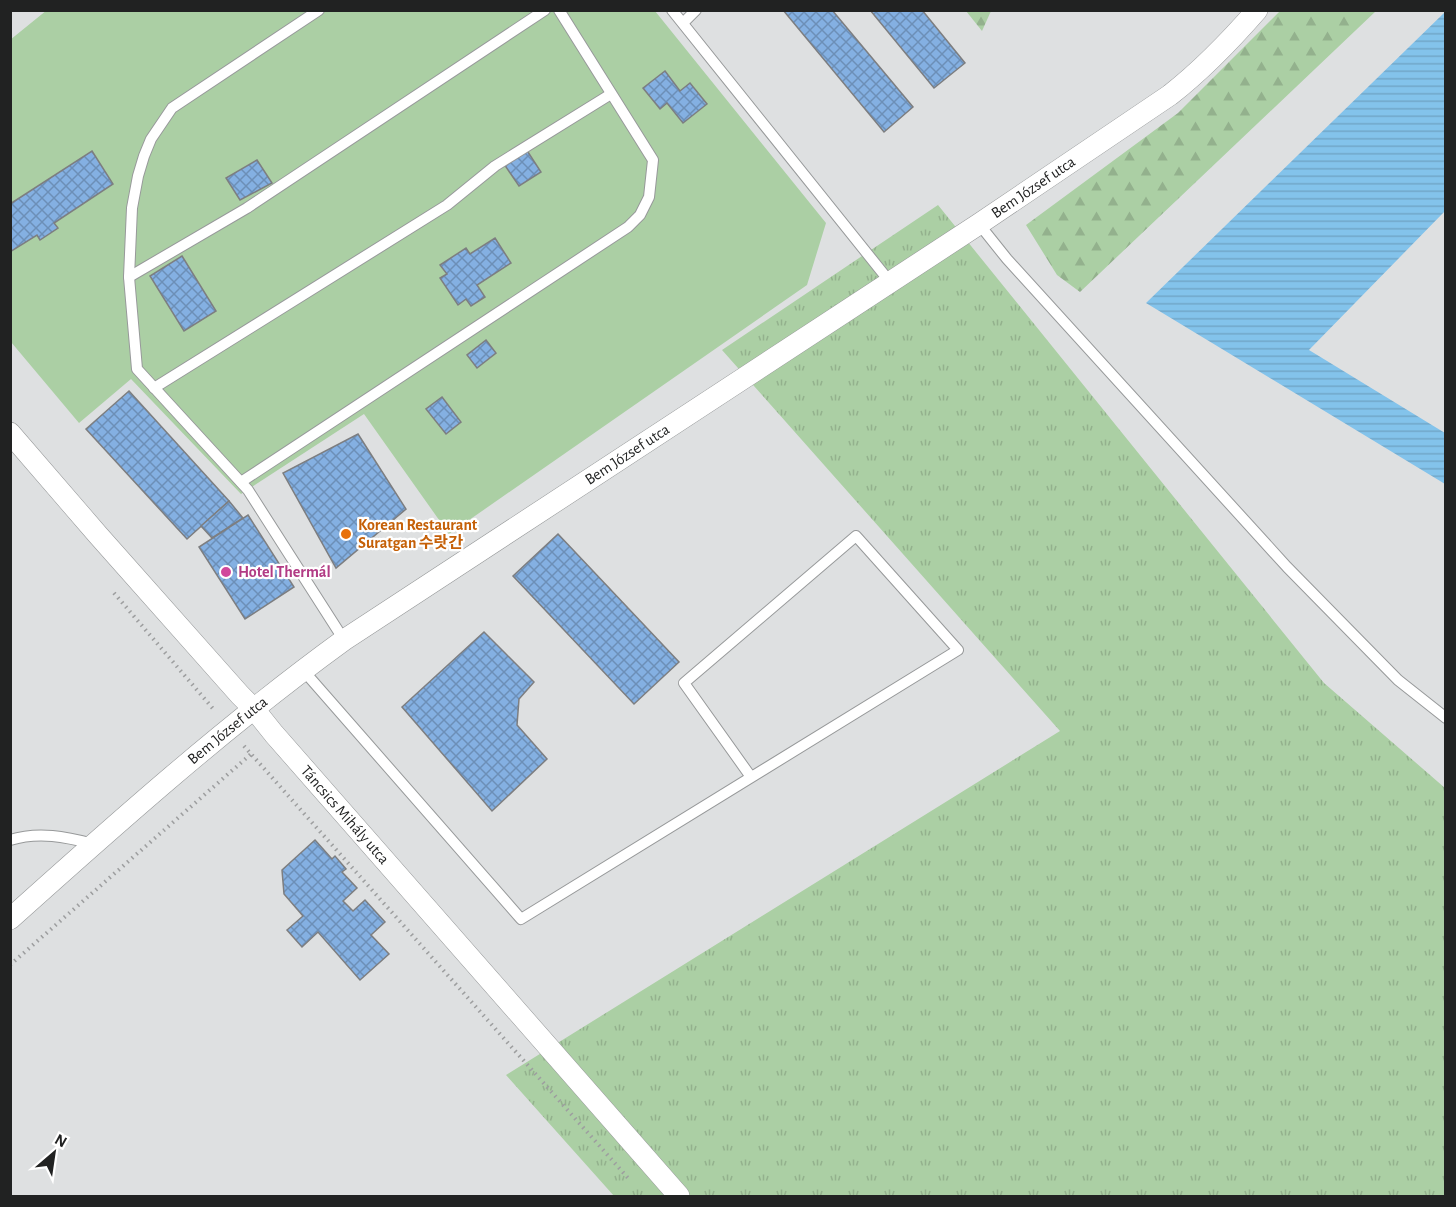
<svg xmlns="http://www.w3.org/2000/svg" width="1456" height="1207" font-family="'Alegreya Sans','Noto Sans KR',sans-serif">
<style>
.grass{fill:url(#grass-tufts)}
.forest{fill:url(#forest-firs)}
.park{fill:#abcfa4}
.water{fill:url(#water-rules)}
.building{fill:url(#building-cross-hatch);stroke:#7d7e80;stroke-width:1.5}
.lines{fill:none;stroke-linecap:round;stroke-linejoin:round}
.lane-casing{stroke:#97999a;stroke-width:12}
.street-casing{stroke:#97999a;stroke-width:22}
.path{stroke:#9d9e9f;stroke-width:4;stroke-dasharray:1.5 4.5;stroke-linecap:butt}
.lane{stroke:#fff;stroke-width:10}
.street{stroke:#fff;stroke-width:21}
.food-dot{fill:#e8710a;stroke:#fff;stroke-width:2}
.hotel-dot{fill:#d1479c;stroke:#fff;stroke-width:2}
.labels{text-anchor:middle;dominant-baseline:central;stroke-width:4.5;stroke-linejoin:round;paint-order:stroke}
.street-label{font-size:16px;fill:#212222;stroke:#fff}
.food-label{font-size:16px;font-weight:bold;fill:#c56008;stroke:#fff;text-anchor:start}
.hotel-label{font-size:16px;font-weight:bold;fill:#b23c85;stroke:#fff;text-anchor:start}
</style>
<defs>
<pattern id="grass-tufts" width="24" height="20" patternUnits="userSpaceOnUse" patternTransform="scale(1.5)"><rect width="24" height="20" fill="#abcfa4"/><path d="M3 7l-1-3M5 7V3M7 7l1-3M15 17l-1-3M17 17v-4M19 17l1-3" fill="none" stroke="#93b18d"/></pattern>
<pattern id="forest-firs" width="22" height="20" patternUnits="userSpaceOnUse" patternTransform="scale(1.5)"><rect width="22" height="20" fill="#abcfa4"/><path d="M5 1l3.5 6h-7zM16 11l3.5 6h-7z" fill="#93b18d"/></pattern>
<pattern id="water-rules" width="6" height="5" patternUnits="userSpaceOnUse" patternTransform="scale(1.5)"><rect width="6" height="5" fill="#83c3eb"/><path d="M0 2.5h6" fill="none" stroke="#71a7c9"/></pattern>
<pattern id="building-cross-hatch" width="8" height="8" patternUnits="userSpaceOnUse" patternTransform="scale(1.5)"><rect width="8" height="8" fill="#84b0e2"/><path d="M0 0l8 8M0 8l8-8" fill="none" stroke="#6c8fb7"/></pattern>
</defs>
<rect width="100%" height="100%" fill="#dee0e1"/>
<polygon class="grass" points="938,205 1324,683 1445,788 1445,1196 614,1196 506,1075 1060,731 722,350"/>
<g class="forest">
<polygon points="966,11 991,11 982,31"/>
<polygon points="1280,11 1376,11 1080,292 1057,275 1026,225 1178,113"/>
</g>
<polygon class="park" points="47,10 655,11 826,223 807,285 449,534 364,414 241,494 131,379 79,423 11,342 10,40"/>
<polygon class="water" points="1445,12 1445,211 1309,350 1445,433 1445,484 1146,303"/>
<g class="building">
<polygon points="783,10 832,10 913,107 884,132"/>
<polygon points="870,10 922,10 965,63 934,88"/>
<polygon points="665,71 680,91 690,83 707,104 683,123 667,103 660,109 643,88"/>
<polygon points="526,149 541,172 519,186 504,164"/>
<polygon points="92,151 113,184 54,223 58,228 40,240 37,235 10,252 10,204"/>
<polygon points="257,160 272,183 240,200 226,178"/>
<polygon points="495,238 511,263 477,285 485,297 471,306 466,299 458,305 440,278 447,274 440,265 466,248 470,254"/>
<polygon points="182,256 216,311 184,331 150,276"/>
<polygon points="486,340 496,353 477,368 467,355"/>
<polygon points="129,391 229,501 187,539 86,429"/>
<polygon points="442,397 461,422 446,434 426,409"/>
<polygon points="358,434 406,509 336,568 283,473"/>
<polygon points="229,501 243,518 212,538 201,526"/>
<polygon points="248,515 294,587 245,619 199,547"/>
<polygon points="558,534 679,662 634,704 513,576"/>
<polygon points="484,632 534,682 519,699 517,725 547,759 492,811 402,707"/>
<polygon points="315,840 332,859 335,856 346,869 342,872 357,888 343,901 353,911 365,900 385,922 371,935 389,954 360,980 318,932 302,947 287,930 303,916 284,894 282,870"/>
</g>
<g class="lines">
<g class="lane-casing">
<g id="lane">
<polyline points="319,10 172,108 151,139 144,156 138,176 132,208 129,277 137,369 248,490 344,640"/>
<polyline points="672,10 890,282"/>
<polyline points="683,23 696,10"/>
<polyline points="979,224 1007,259 1287,567 1398,680 1446,718"/>
<polyline points="129,277 247,208 545,10"/>
<polyline points="154,388 447,205 495,166 611,94"/>
<polyline points="241,482 628,227 640,215 649,197 653,160 559,10"/>
<polyline points="303,670 521,919 958,650 856,536 684,683 751,777"/>
<path d="M 10,840 C 39,831 66,837 94,844"/>
</g>
</g>
<g class="street-casing">
<g id="street">
<path id="s1" d="M 10,433 L 98,535 L 240,695 L 254,709 L 274,734 L 679,1196"/>
<path id="s2" d="M 10,919 C 118,822 227,725 344,640 L 979,224 L 1170,95 C 1202,70 1230,41 1257,10"/>
</g>
</g>
<g class="path">
<polyline points="114,593 215,711"/>
<polyline points="244,746 628,1178"/>
<polyline points="10,965 251,754"/>
</g>
<use href="#lane" class="lane"/>
<use href="#street" class="street"/>
</g>
<circle class="food-dot" cx="346" cy="534" r="6"/>
<circle class="hotel-dot" cx="226" cy="572" r="6"/>
<g class="labels">
<g class="street-label">
<text stroke="none"><textPath href="#s2" startOffset="1260">Bem József utca</textPath></text>
<text stroke="none"><textPath href="#s2" startOffset="774">Bem József utca</textPath></text>
<text stroke="none"><textPath href="#s2" startOffset="288">Bem József utca</textPath></text>
<text stroke="none"><textPath href="#s1" startOffset="508">Táncsics Mihály utca</textPath></text>
</g>
<g class="food-label">
<text x="358" y="525">Korean Restaurant<tspan x="358" dy="18">Suratgan 수랏간</tspan></text>
</g>
<g class="hotel-label">
<text x="238" y="572">Hotel Thermál</text>
</g>
</g>
<rect width="1456" height="1207" fill="none" stroke="#212222" stroke-width="24"/>
<g transform="translate(54 1153) rotate(29)" stroke="#ffffff" stroke-width="4.5" paint-order="stroke">
<path d="M0-4.5L10 22L0 15L-10 22Z" fill="#212222"/>
<text y="-9" font-size="16" font-weight="bold" text-anchor="middle" fill="#212222">N</text>
</g>
</svg>
